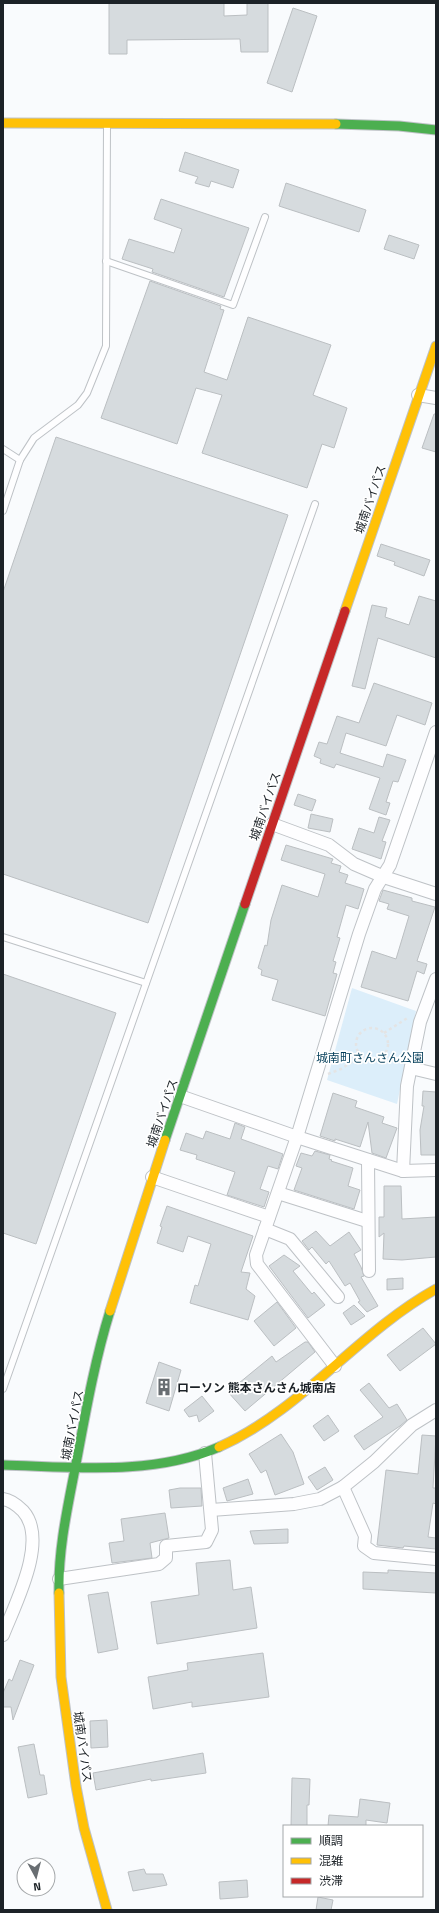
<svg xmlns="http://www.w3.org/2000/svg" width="439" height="1913" font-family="'Titillium Web','Noto Sans JP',sans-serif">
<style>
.green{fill:#dceefa}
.building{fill:#d6dbde;stroke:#bbbfc2}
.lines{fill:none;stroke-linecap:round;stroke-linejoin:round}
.lane-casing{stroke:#bec2c6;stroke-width:8}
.street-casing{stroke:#bec2c6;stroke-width:14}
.fast-casing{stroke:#bec2c6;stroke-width:11}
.slow-casing{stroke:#bec2c6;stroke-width:11}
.jam-casing{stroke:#bec2c6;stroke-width:11}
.path{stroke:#e4e4e4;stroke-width:2.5;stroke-dasharray:3 3;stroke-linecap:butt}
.lane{stroke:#fefeff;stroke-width:6}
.street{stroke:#fefeff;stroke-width:12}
.fast{stroke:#4caf50;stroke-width:9}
.slow{stroke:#ffc107;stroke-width:9}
.jam{stroke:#c62828;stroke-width:9}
.labels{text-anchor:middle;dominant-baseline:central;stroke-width:3.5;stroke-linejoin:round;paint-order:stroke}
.street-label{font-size:12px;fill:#1c2227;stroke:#fff}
.park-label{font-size:12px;fill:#023c58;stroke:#fff}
.poi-label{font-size:12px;font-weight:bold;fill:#1c2227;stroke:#fff;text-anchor:start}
</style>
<rect width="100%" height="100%" fill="#f9fbfd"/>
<polygon class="green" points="352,988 416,1011 397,1104 327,1080"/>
<g class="building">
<polygon points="109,3 224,3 224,16 247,15 247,3 268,3 268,52 241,52 240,39 127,40 127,54 109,54"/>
<polygon points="293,8 317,16 292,92 267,83"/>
<polygon points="185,152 239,170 233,188 211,181 209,187 195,183 198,177 179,171"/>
<polygon points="286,183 366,210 359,232 279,206"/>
<polygon points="161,199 249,228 224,297 152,272 153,269 122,259 129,239 174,253 182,229 154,219"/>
<polygon points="389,235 419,245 414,259 384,249"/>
<polygon points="150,281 221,306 220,309 224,310 204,372 227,380 248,317 331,345 313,395 347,408 334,448 322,444 307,488 202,453 222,395 196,388 177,444 101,418"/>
<polygon points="434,414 436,414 436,452 422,448"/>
<polygon points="56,437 288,515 148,923 3,874 3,592"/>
<polygon points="381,544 430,560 424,576 394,565 395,562 377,556"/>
<polygon points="419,596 436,601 436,658 378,638 365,689 352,686 372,605 387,608 385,617 409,625"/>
<polygon points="374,683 432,703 425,725 397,715 386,746 346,733 340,753 383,767 387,754 406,760 398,782 393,781 386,802 390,803 386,815 369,809 380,778 336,764 334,768 320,763 321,759 314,756 319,742 327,744 337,716 359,723"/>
<polygon points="298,794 316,800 312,811 294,805"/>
<polygon points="311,814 333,819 330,832 308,828"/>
<polygon points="379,817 390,820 382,841 386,842 381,859 352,849 359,828 374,833"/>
<polygon points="286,845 333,859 331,863 341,866 339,872 348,875 345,883 364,889 358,909 346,905 337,937 340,938 333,961 336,962 333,973 337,974 325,1016 272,1000 278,980 261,975 262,970 258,968 265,945 267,946 271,920 282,885 318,897 325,874 281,860"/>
<polygon points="383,890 412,898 412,901 435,907 417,961 427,964 424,974 417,971 408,1001 361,987 372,951 396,959 409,916 387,909 389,904 379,901"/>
<polygon points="3,974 116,1013 36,1244 3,1233"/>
<polygon points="423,1091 436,1092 436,1155 421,1155 420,1130 424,1106 422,1106"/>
<polygon points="333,1093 357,1101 355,1107 384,1117 382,1123 397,1128 386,1158 372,1153 368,1122 360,1147 335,1139 335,1141 320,1136"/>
<polygon points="235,1123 245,1127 241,1139 283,1154 278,1169 268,1166 260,1189 269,1192 264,1207 227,1195 235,1172 196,1159 197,1155 180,1150 186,1133 203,1139 206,1131 230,1139"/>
<polygon points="315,1151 330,1155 329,1159 332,1160 331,1161 353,1168 348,1186 360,1190 354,1209 294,1190 302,1168 296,1166 301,1153 312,1156"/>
<polygon points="384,1186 401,1186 402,1219 436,1217 436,1257 402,1260 383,1259 384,1233 379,1237 379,1217 384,1217"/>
<polygon points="167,1206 253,1236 241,1272 250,1273 246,1289 255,1296 248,1320 190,1303 195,1285 198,1286 211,1244 188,1236 183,1252 157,1243 162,1227 160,1226"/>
<polygon points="316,1231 330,1246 349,1232 361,1250 354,1254 361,1267 364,1276 361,1277 378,1306 367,1312 358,1302 360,1301 350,1283 345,1286 329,1261 326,1264 312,1247 309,1250 302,1241"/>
<polygon points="284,1255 300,1266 293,1271 312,1294 314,1292 325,1305 308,1318 269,1266"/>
<polygon points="403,1278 403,1289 387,1290 387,1279"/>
<polygon points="277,1302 296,1328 274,1346 254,1321"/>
<polygon points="354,1305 365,1316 351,1325 343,1313"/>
<polygon points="423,1328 436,1344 400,1371 387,1355"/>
<polygon points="305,1342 308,1342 315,1352 245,1411 228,1392 272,1356 276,1362"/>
<polygon points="159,1362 181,1370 169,1411 146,1403"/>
<polygon points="369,1383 389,1408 397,1404 407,1420 400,1426 364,1450 354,1436 383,1417 360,1390"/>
<polygon points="202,1396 214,1411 199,1422 197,1415 189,1417 184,1410"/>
<polygon points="328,1415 339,1431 324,1441 313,1426"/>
<polygon points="281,1434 293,1452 304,1484 275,1495 266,1470 261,1473 249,1454"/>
<polygon points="422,1435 436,1436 433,1488 436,1488 436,1504 433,1503 428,1537 436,1538 436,1549 404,1546 403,1548 377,1545 386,1470 418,1474"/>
<polygon points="325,1467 333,1480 317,1490 308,1477"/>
<polygon points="248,1479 253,1494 227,1501 223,1488"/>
<polygon points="180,1488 201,1488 202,1506 171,1508 169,1490"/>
<polygon points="165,1513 169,1538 150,1543 152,1558 112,1563 109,1543 124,1541 121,1519"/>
<polygon points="288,1529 288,1543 254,1544 250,1531"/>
<polygon points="230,1560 233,1590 251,1587 257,1628 157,1644 151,1602 199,1595 196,1563"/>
<polygon points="388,1570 436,1573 436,1593 363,1589 363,1572 388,1573"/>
<polygon points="108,1592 118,1649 98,1653 88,1595"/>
<polygon points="263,1653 269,1697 192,1707 192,1702 153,1709 148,1677 188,1670 187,1663"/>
<polygon points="20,1660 34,1665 13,1720 11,1707 3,1707 3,1693 9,1679 12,1681"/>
<polygon points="107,1720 108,1747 91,1748 90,1721"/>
<polygon points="34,1744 40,1775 44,1775 47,1794 28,1798 18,1747"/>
<polygon points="203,1753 206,1773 151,1781 151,1779 96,1790 93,1773"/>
<polygon points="292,1778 310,1779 309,1805 307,1805 307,1826 291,1826"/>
<polygon points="360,1799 390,1803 387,1823 366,1820 366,1826 328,1826 329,1815 358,1817"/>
<polygon points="144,1869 146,1874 163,1874 167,1885 133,1891 128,1872"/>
<polygon points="247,1880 248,1897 220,1899 219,1882"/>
<polygon points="318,1897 333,1900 331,1910 316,1910"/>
</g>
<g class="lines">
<g class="lane-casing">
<g id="lane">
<polyline points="106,261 233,305 265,217"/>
<polyline points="3,449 20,460"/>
<polyline points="3,511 20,460 34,438 78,405 87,393 106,346 107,124"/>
<polyline points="3,937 146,983"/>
<polyline points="3,1389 315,504"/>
</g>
</g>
<g class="street-casing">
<g id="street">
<polyline points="418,395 436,398"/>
<polyline points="272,824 329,845 354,864 384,877 436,894"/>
<polyline points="411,1068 436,1074"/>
<polyline points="180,1096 297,1137 403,1171 436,1170"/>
<polyline points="368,1160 369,1271"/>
<polyline points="403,1171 407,1086 420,1022 436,979"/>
<polyline points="152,1177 269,1217"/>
<polyline points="278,1193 367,1221"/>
<polyline points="265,1229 290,1239 338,1297"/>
<polyline points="335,1366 257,1264 256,1255 297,1137 359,934 375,889 390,865 436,732"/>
<polyline points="343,1487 365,1536 364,1546 374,1553 436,1559"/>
<path d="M 3,1499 C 11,1500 18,1506 23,1511 C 49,1540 15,1604 3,1635"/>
<polyline points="211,1510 294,1504 320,1499 343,1487 374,1462 412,1425 436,1410"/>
<polyline points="59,1579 159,1564 166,1558 166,1546 206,1542 212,1530 205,1453"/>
</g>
</g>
<g class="fast-casing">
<g id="fast">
<polyline points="336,124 399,126 436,130"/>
<polyline points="165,1140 245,904"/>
<path d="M 3,1465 C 74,1467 152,1476 219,1447"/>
<path d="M 59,1593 C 58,1551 67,1510 75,1469 C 85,1416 94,1363 110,1311"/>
</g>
</g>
<g class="slow-casing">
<g id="slow">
<polyline points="3,123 336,124"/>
<polyline points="345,611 436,346"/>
<polyline points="110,1311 165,1140"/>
<path d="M 219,1447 C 302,1410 357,1333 436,1289"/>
<polyline points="59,1593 61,1677 76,1786 84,1828 107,1910"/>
</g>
</g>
<g class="jam-casing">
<polyline id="jam" points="245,904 345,611"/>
</g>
<g class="path">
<circle cx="372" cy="1044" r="16"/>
<polyline points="384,1033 409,1017"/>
<polyline points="328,1074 341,1069 361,1056"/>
</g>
<use href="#lane" class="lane"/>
<use href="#street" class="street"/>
<use href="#fast" class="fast"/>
<use href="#slow" class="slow"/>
<use href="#jam" class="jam"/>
</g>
<defs>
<g id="building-bare" transform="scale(1.38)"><path d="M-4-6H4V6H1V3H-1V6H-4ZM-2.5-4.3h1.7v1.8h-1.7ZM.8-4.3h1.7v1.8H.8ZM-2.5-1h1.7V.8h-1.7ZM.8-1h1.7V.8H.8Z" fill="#696e72" stroke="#fff" stroke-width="2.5" paint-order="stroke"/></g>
</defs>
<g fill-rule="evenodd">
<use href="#building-bare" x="164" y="1387"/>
</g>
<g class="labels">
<g class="street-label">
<text transform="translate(370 499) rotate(-71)">城南バイパス</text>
<text transform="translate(265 806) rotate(-71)">城南バイパス</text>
<text transform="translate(162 1113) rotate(-71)">城南バイパス</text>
<text transform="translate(72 1425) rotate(-79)">城南バイパス</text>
<text transform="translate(83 1747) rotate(82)">城南バイパス</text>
</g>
<g class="park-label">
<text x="370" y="1057">城南町さんさん公園</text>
</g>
<g class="poi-label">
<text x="177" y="1387">ローソン 熊本さんさん城南店</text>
</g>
</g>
<rect width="439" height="1913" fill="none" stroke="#1c2227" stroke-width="8"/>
<rect x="283" y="1825" width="140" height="72" fill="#ffffff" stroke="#a4a7a9"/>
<rect x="291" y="1838" width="20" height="6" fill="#4caf50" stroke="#a4a7a9"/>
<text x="319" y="1845" font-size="12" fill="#1c2227">順調</text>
<rect x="291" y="1858" width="20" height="6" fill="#ffc107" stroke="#a4a7a9"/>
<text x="319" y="1865" font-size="12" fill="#1c2227">混雑</text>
<rect x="291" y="1878" width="20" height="6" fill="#c62828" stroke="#a4a7a9"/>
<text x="319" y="1885" font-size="12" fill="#1c2227">渋滞</text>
<g transform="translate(36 1877) rotate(173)"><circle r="19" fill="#ffffff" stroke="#a4a7a9"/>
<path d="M0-3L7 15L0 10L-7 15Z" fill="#696e72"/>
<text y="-6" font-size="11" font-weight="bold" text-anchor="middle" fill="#1c2227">N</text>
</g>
</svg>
